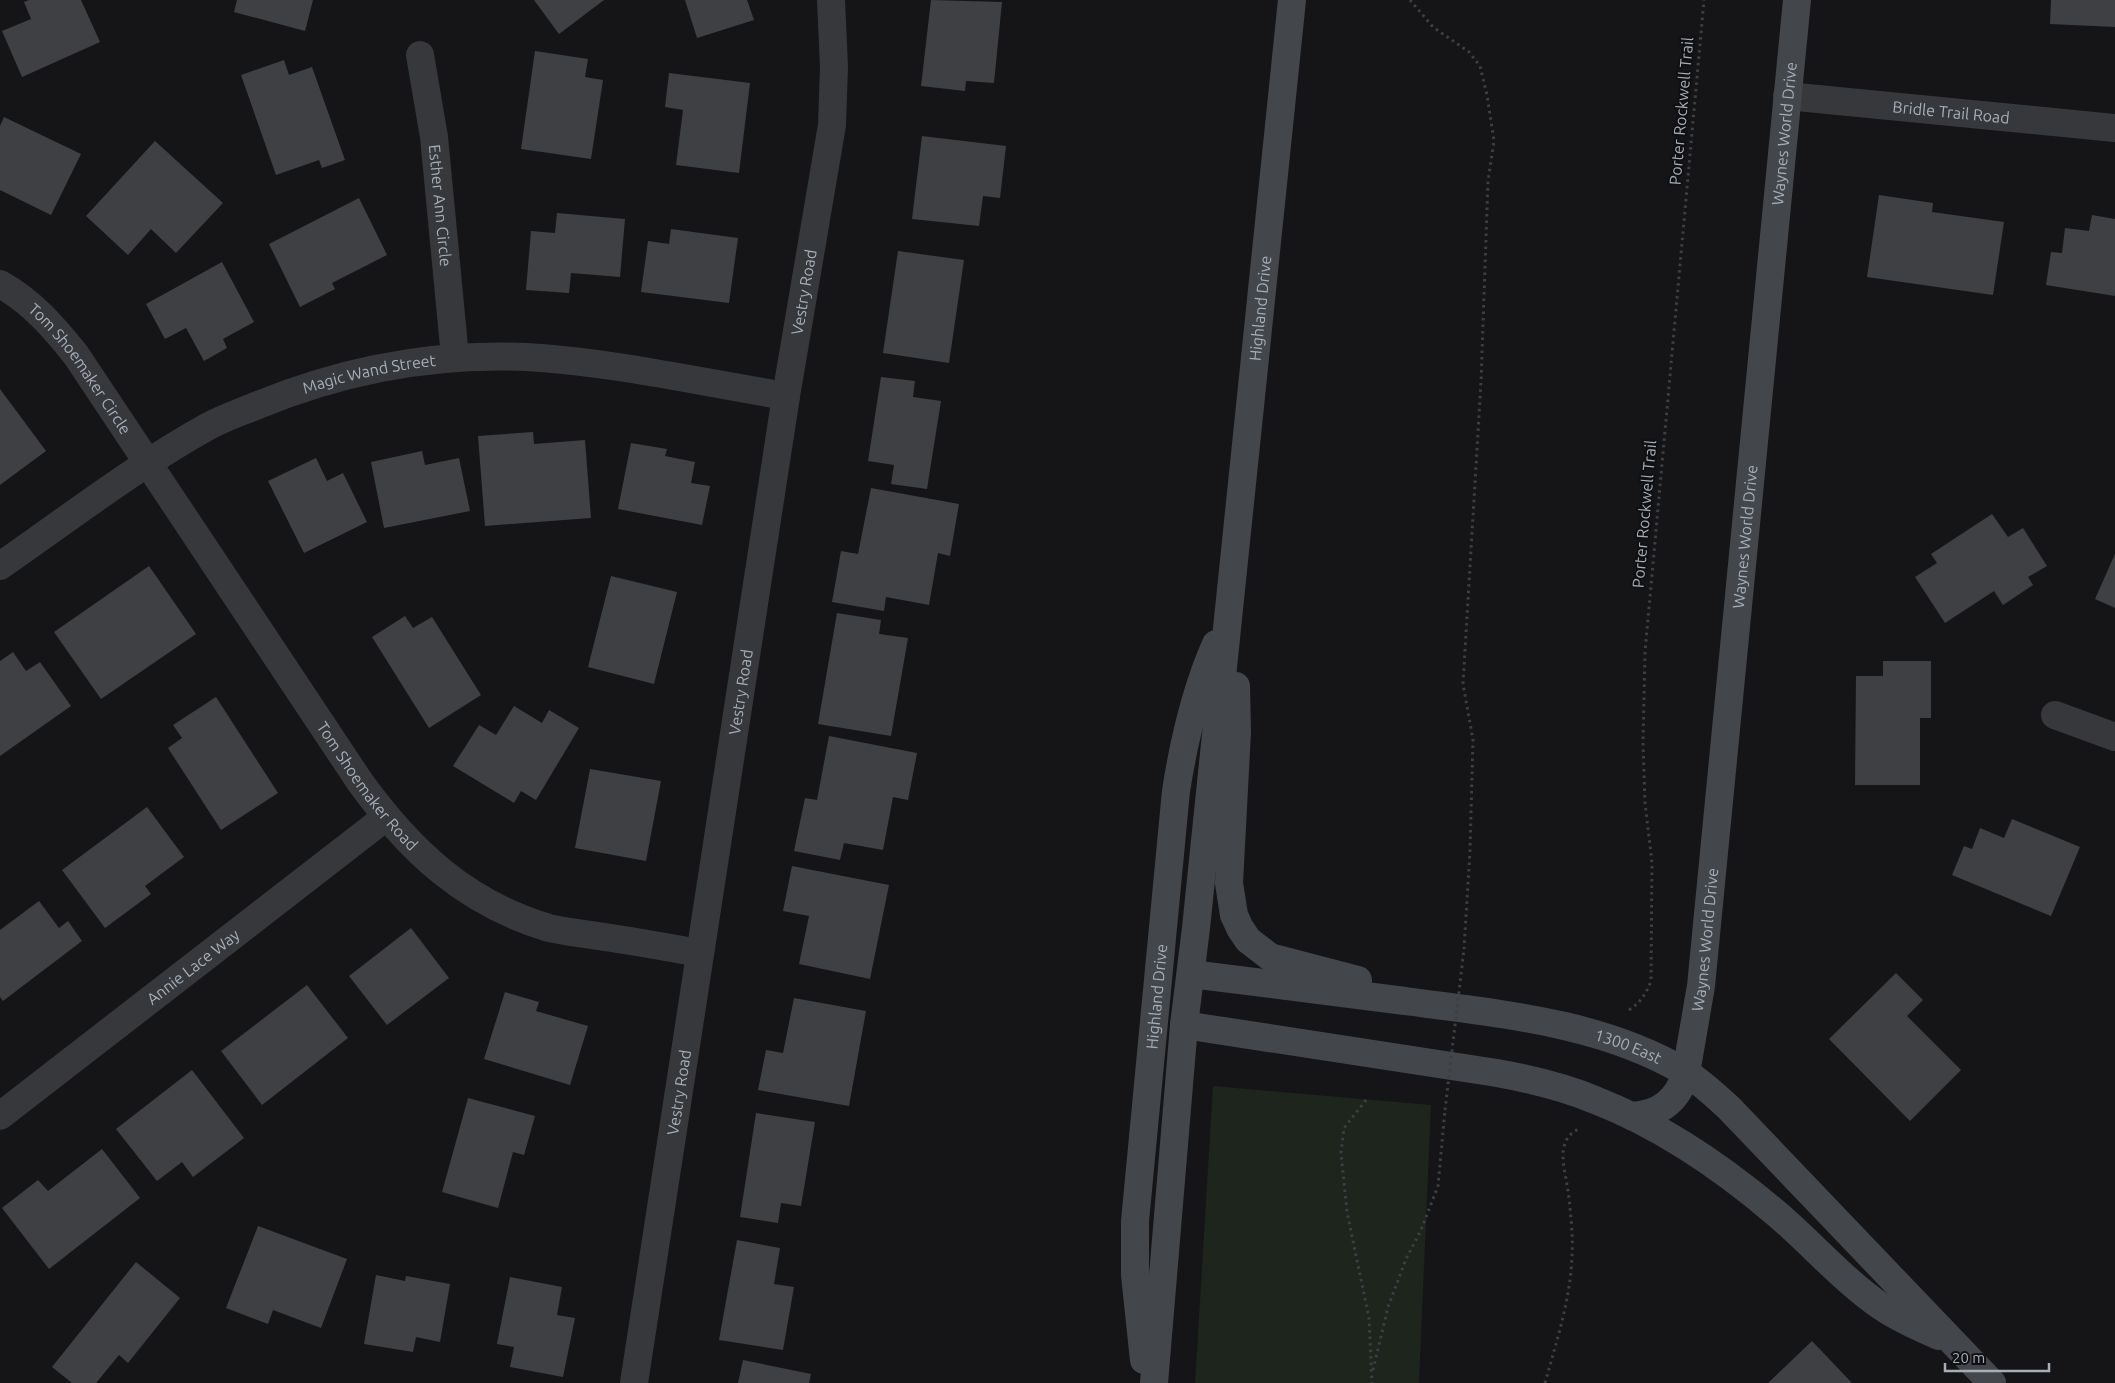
<svg xmlns="http://www.w3.org/2000/svg" width="2115" height="1383" font-family="Ubuntu,sans-serif">
<style>
.green{fill:#1d251d}
.building{fill:#3f4044}
.lines{fill:none;stroke-linecap:round;stroke-linejoin:round}
.path{stroke:#3c3f43;stroke-width:3;stroke-dasharray:2.5 4;stroke-linecap:butt}
.street{stroke:#36383c;stroke-width:28}
.secondary{stroke:#43474c;stroke-width:28}
.path-bridge{stroke:#3c3f43;stroke-width:3;stroke-dasharray:2.5 4;stroke-linecap:butt}
.labels{text-anchor:middle;dominant-baseline:central;stroke-width:4;stroke-linejoin:round;paint-order:stroke}
.street-label{font-size:16px;fill:#a6aeb8;stroke:#101012}
</style>
<rect width="100%" height="100%" fill="#151517"/>
<polygon class="green" points="1213,1086 1431,1105 1419,1383 1195,1383"/>
<g class="building">
<polygon points="29,0 81,0 100,42 22,77 2,31 31,19 24,2"/>
<polygon points="237,0 313,0 305,31 234,12"/>
<polygon points="534,0 604,0 559,34"/>
<polygon points="685,0 747,0 754,20 697,38"/>
<polygon points="931,0 1002,2 994,83 966,81 965,91 921,86"/>
<polygon points="2051,0 2115,0 2115,27 2050,24"/>
<polygon points="535,51 588,59 585,77 603,80 591,159 521,149"/>
<polygon points="284,60 289,75 312,67 345,160 322,168 319,160 276,175 241,75"/>
<polygon points="669,73 750,83 739,173 676,165 683,110 665,107"/>
<polygon points="4,117 81,154 51,215 0,190 0,126"/>
<polygon points="922,136 1006,146 1000,198 983,196 979,226 912,219"/>
<polygon points="155,141 223,203 176,253 151,229 128,255 86,216"/>
<polygon points="1879,195 1933,203 1932,212 2004,222 1993,295 1867,277"/>
<polygon points="359,198 387,255 332,283 335,289 300,307 269,244"/>
<polygon points="557,213 625,219 620,277 571,273 569,293 526,290 531,231 555,233"/>
<polygon points="2092,215 2115,219 2115,296 2046,285 2051,252 2062,253 2065,228 2089,231"/>
<polygon points="671,229 738,238 729,303 641,292 648,241 669,244"/>
<polygon points="898,251 964,260 949,363 883,353"/>
<polygon points="222,262 254,322 223,339 227,348 204,361 186,328 165,339 146,304"/>
<polygon points="881,377 915,381 913,397 941,401 927,489 891,484 894,465 868,461"/>
<polygon points="0,389 46,451 0,485"/>
<polygon points="533,432 534,444 585,440 591,518 485,526 478,436"/>
<polygon points="631,443 667,449 665,456 695,462 691,483 710,486 702,525 618,509"/>
<polygon points="422,451 425,465 459,458 470,511 384,528 371,462"/>
<polygon points="316,458 327,481 343,473 367,522 304,553 268,481"/>
<polygon points="871,488 959,504 950,556 938,553 929,605 886,597 884,611 832,602 841,551 858,554"/>
<polygon points="1992,514 2008,537 2023,528 2047,566 2028,577 2033,585 2003,605 1994,591 1945,623 1915,577 1937,563 1931,554"/>
<polygon points="2115,554 2115,608 2095,599"/>
<polygon points="149,566 196,634 101,699 54,632"/>
<polygon points="611,576 677,592 654,684 588,667"/>
<polygon points="837,613 881,620 879,634 908,638 891,736 818,724"/>
<polygon points="405,616 413,628 432,617 481,695 429,728 372,637"/>
<polygon points="13,652 26,671 40,662 71,706 0,756 0,661"/>
<polygon points="1883,661 1931,661 1931,718 1920,718 1920,785 1855,785 1856,676 1883,676"/>
<polygon points="216,697 278,793 221,830 168,748 182,738 173,725"/>
<polygon points="514,706 542,723 549,710 579,728 536,800 521,791 514,803 453,766 479,725 496,735"/>
<polygon points="829,736 917,753 908,800 893,797 883,850 844,843 840,860 794,851 805,798 817,800"/>
<polygon points="590,769 661,781 646,861 575,848"/>
<polygon points="147,807 184,857 145,886 151,894 105,928 62,870"/>
<polygon points="2012,819 2080,847 2051,916 1952,875 1964,846 1972,849 1980,828 2004,838"/>
<polygon points="792,866 889,885 870,979 799,964 809,916 783,911"/>
<polygon points="39,901 59,928 68,921 82,941 3,1001 0,997 0,930"/>
<polygon points="411,928 449,978 387,1025 349,976"/>
<polygon points="1896,973 1923,1000 1907,1016 1961,1070 1910,1121 1829,1039"/>
<polygon points="307,985 348,1038 262,1105 221,1051"/>
<polygon points="505,992 539,1002 536,1011 588,1026 570,1085 484,1059"/>
<polygon points="794,998 866,1011 849,1106 758,1090 766,1050 783,1053"/>
<polygon points="192,1070 244,1138 193,1177 182,1162 157,1181 116,1129"/>
<polygon points="468,1098 535,1116 524,1155 513,1152 498,1208 442,1192"/>
<polygon points="756,1113 815,1122 801,1206 781,1203 778,1223 740,1217"/>
<polygon points="102,1149 140,1198 49,1269 2,1208 38,1180 48,1191"/>
<polygon points="258,1226 347,1259 321,1328 273,1310 268,1324 226,1308"/>
<polygon points="737,1240 780,1248 774,1284 794,1287 783,1350 719,1340"/>
<polygon points="136,1262 180,1298 128,1363 119,1355 96,1383 72,1383 52,1367"/>
<polygon points="376,1275 405,1281 406,1276 450,1284 440,1342 416,1337 413,1352 364,1344"/>
<polygon points="510,1277 562,1287 557,1315 575,1318 563,1377 510,1367 514,1347 497,1344"/>
<polygon points="1812,1341 1852,1383 1768,1383"/>
<polygon points="743,1360 811,1374 809,1383 738,1383"/>
</g>
<g class="lines">
<g class="path">
<polyline points="1410,0 1433,27 1469,52 1480,66 1487,95 1494,141 1488,181 1481,382 1463,684 1473,740 1470,850 1464,949"/>
<path d="M 1629,1010 C 1641,1002 1646,994 1651,981 L 1652,863 L 1645,803 L 1643,742 L 1645,652 L 1704,0"/>
<polyline points="1366,1100 1344,1128 1341,1153 1347,1212 1369,1318 1372,1383"/>
<polyline points="1373,1370 1388,1307 1406,1259 1421,1230 1438,1186 1445,1110"/>
<path d="M 1545,1383 C 1561,1326 1577,1279 1571,1219 C 1570,1207 1569,1196 1567,1185 C 1564,1165 1555,1138 1581,1128"/>
</g>
<g class="street">
<path id="s1" d="M 420,55 L 434,137 L 455,357"/>
<path id="s2" d="M 1787,96 L 2115,128"/>
<path id="s3" d="M 0,284 C 31,301 54,327 76,355 L 360,782 C 410,851 465,903 549,928 C 565,932 582,933 598,936 C 632,941 666,947 699,953"/>
<path id="s4" d="M 0,566 C 68,519 135,467 207,427 C 223,418 241,412 258,405 C 343,370 434,353 526,357 C 613,362 700,382 786,396"/>
<polyline points="2055,715 2115,737"/>
<path id="s5" d="M 0,1116 L 386,817"/>
<path id="s6" d="M 634,1383 L 786,396 L 832,125 L 834,67 L 831,0"/>
</g>
<g class="secondary">
<polyline points="1236,686 1237,732 1229,883 1234,915 1240,928 1248,940 1270,957 1358,980"/>
<path id="s7" d="M 1191,974 C 1263,983 1334,992 1405,1001 C 1500,1014 1601,1022 1685,1072 C 1701,1082 1715,1095 1729,1108 L 1992,1383"/>
<path d="M 1184,1025 L 1497,1073 C 1530,1079 1564,1087 1595,1100 C 1662,1126 1723,1168 1777,1214 C 1812,1244 1844,1281 1882,1307 C 1900,1319 1920,1328 1939,1336"/>
<path id="s8" d="M 1632,1116 C 1660,1114 1678,1100 1686,1073 L 1701,986 L 1797,0"/>
<path id="s9" d="M 1144,1360 L 1135,1275 L 1135,1221 L 1176,791 C 1184,740 1195,691 1216,644"/>
<path id="s10" d="M 1154,1383 L 1184,1025 L 1196,928 L 1292,0"/>
</g>
<polyline class="path-bridge" points="1445,1110 1464,949"/>
</g>
<g class="labels">
<g class="street-label">
<text transform="translate(1681 111) rotate(-85)">Porter Rockwell Trail</text>
<text stroke="none"><textPath href="#s2" startOffset="165">Bridle Trail Road</textPath></text>
<text stroke="none"><textPath href="#s8" startOffset="1019">Waynes World Drive</textPath></text>
<text stroke="none"><textPath href="#s1" startOffset="152">Esther Ann Circle</textPath></text>
<text stroke="none"><textPath href="#s6" startOffset="1104">Vestry Road</textPath></text>
<text stroke="none"><textPath href="#s10" startOffset="1080">Highland Drive</textPath></text>
<text stroke="none"><textPath href="#s3" startOffset="118">Tom Shoemaker Circle</textPath></text>
<text stroke="none"><textPath href="#s4" startOffset="421">Magic Wand Street</textPath></text>
<text transform="translate(1644 514) rotate(-85)">Porter Rockwell Trail</text>
<text stroke="none"><textPath href="#s8" startOffset="614">Waynes World Drive</textPath></text>
<text stroke="none"><textPath href="#s6" startOffset="699">Vestry Road</textPath></text>
<text stroke="none"><textPath href="#s3" startOffset="625">Tom Shoemaker Road</textPath></text>
<text stroke="none"><textPath href="#s8" startOffset="209">Waynes World Drive</textPath></text>
<text stroke="none"><textPath href="#s5" startOffset="244">Annie Lace Way</textPath></text>
<text stroke="none"><textPath href="#s9" startOffset="365">Highland Drive</textPath></text>
<text stroke="none"><textPath href="#s7" startOffset="444">1300 East</textPath></text>
<text stroke="none"><textPath href="#s6" startOffset="294">Vestry Road</textPath></text>
</g>
</g>
<path d="M1945 1363v8h104v-8" fill="none" stroke="#a6aeb8" stroke-width="2.5"/>
<text x="1952" y="1363" font-size="15" fill="#a6aeb8" stroke="#101012" stroke-width="4" paint-order="stroke">20 m</text>
</svg>
